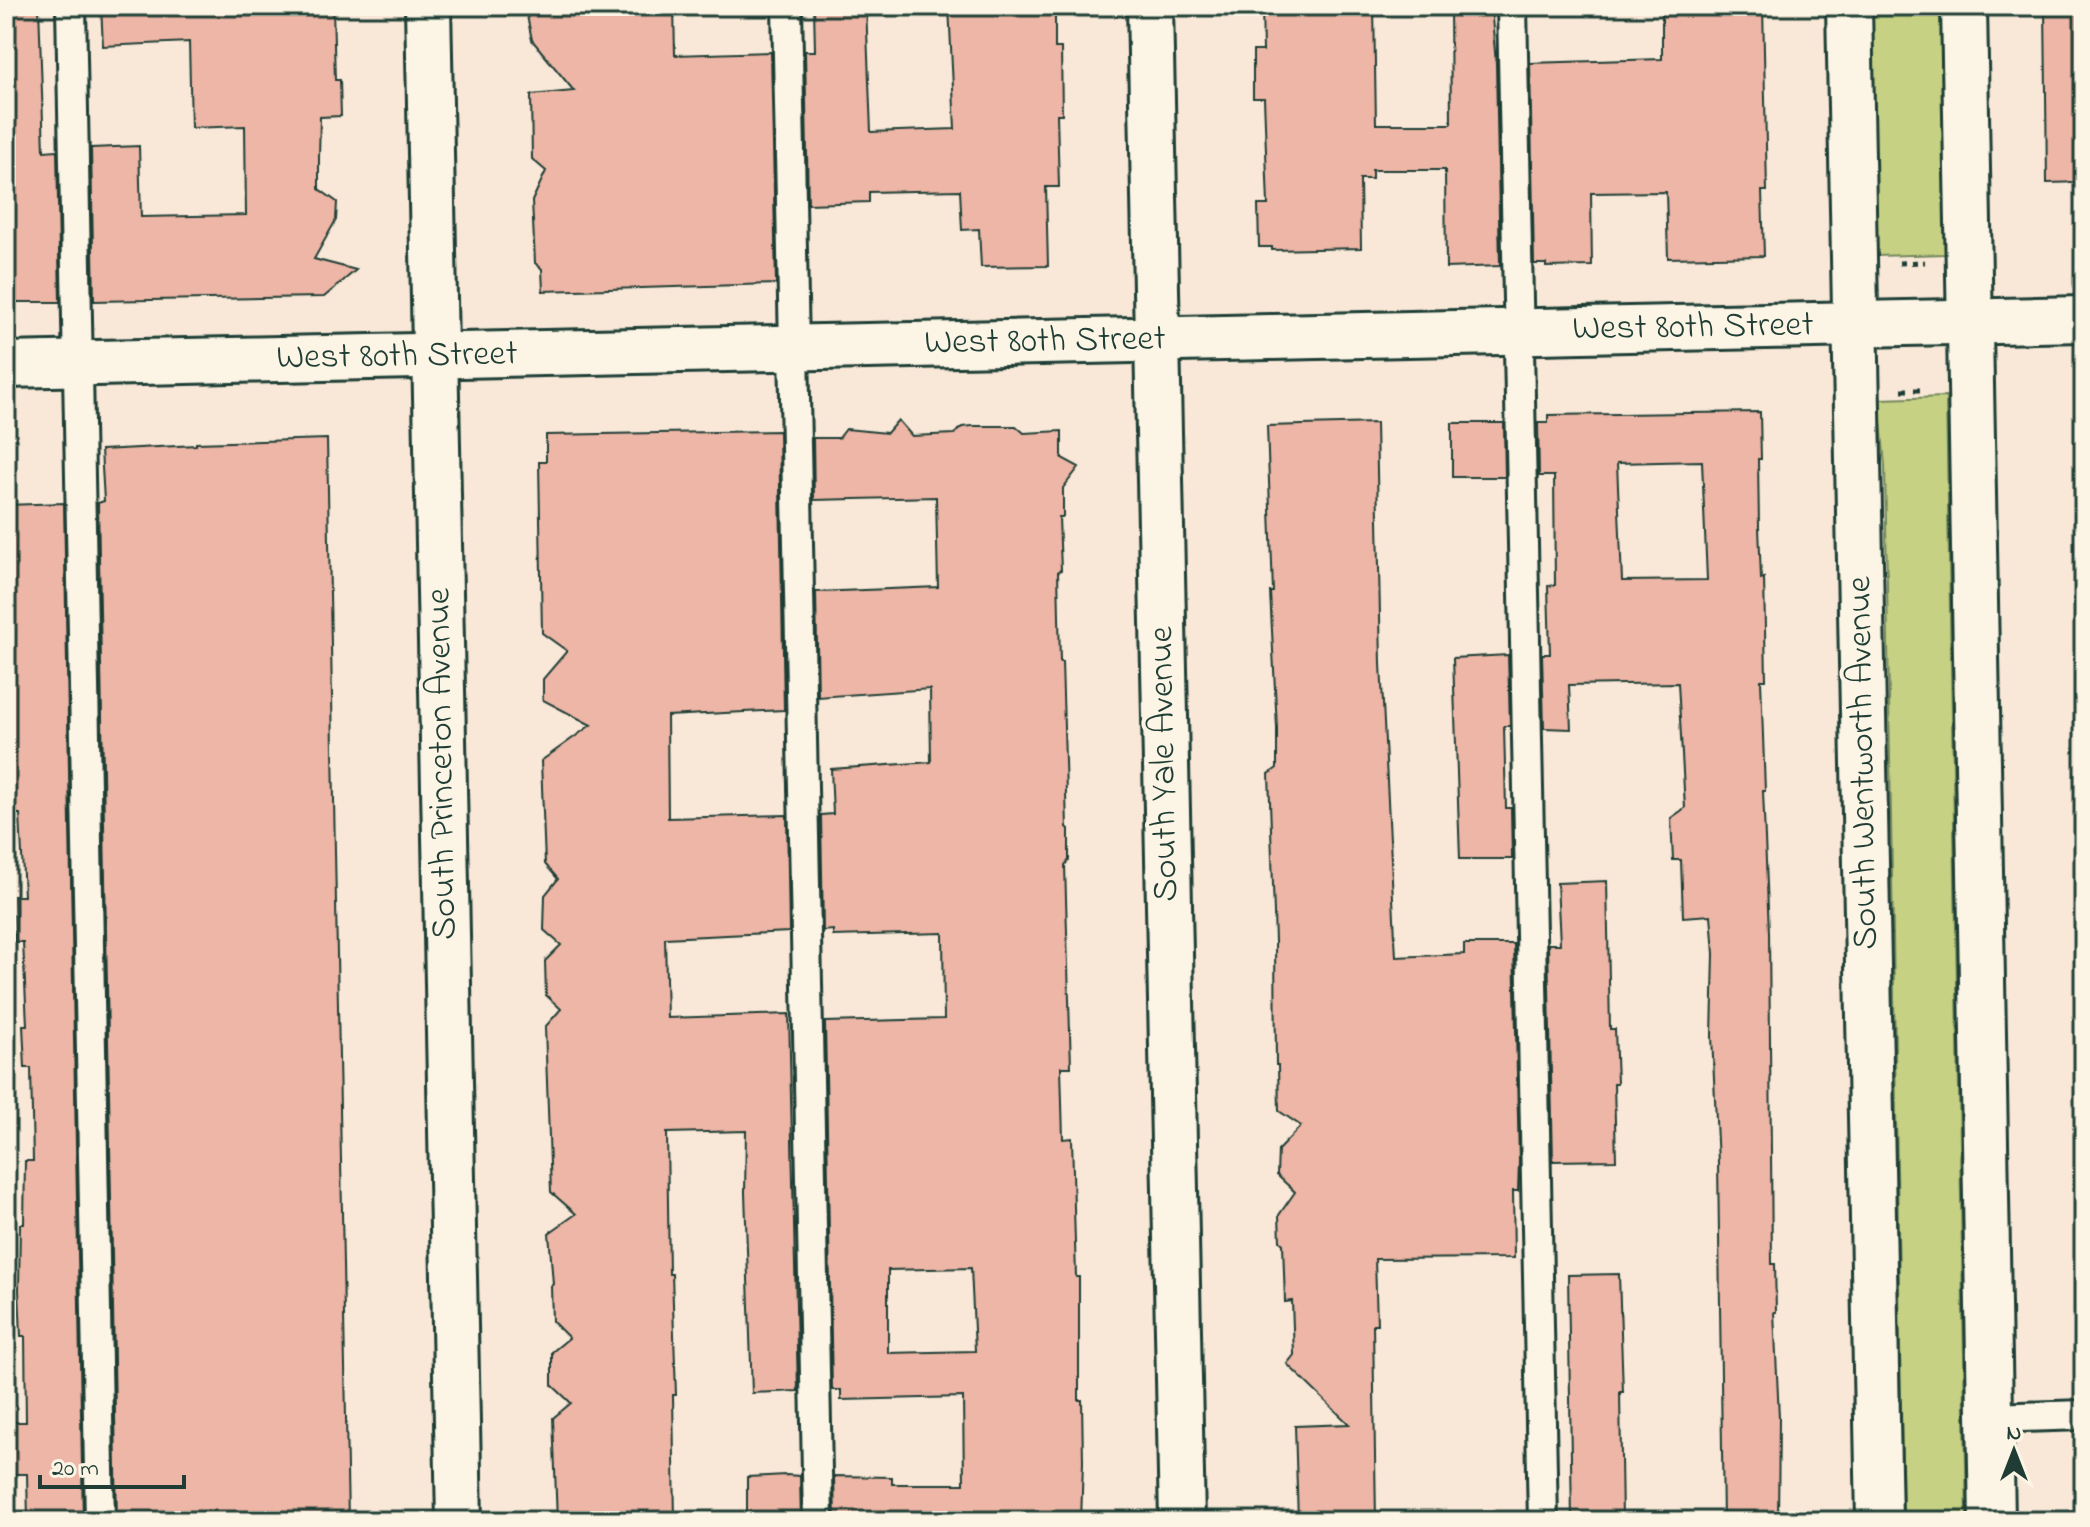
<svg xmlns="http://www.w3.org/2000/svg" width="2090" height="1527" font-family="'Indie Flower',sans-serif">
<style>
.green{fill:#c6d184;stroke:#72875c;stroke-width:2}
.building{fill:#eeb6a6;stroke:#1f3d34;stroke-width:2;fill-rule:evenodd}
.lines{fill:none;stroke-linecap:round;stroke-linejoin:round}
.service-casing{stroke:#1f3d34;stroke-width:34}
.minor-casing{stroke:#1f3d34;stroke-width:50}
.path{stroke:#1f3d34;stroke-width:5;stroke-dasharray:6 6;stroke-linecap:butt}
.service{stroke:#fcf5e5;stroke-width:28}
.minor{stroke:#fcf5e5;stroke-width:44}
.labels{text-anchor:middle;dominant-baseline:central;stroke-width:8;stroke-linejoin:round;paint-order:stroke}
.street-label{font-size:36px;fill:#1f3d34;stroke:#fcf5e5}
</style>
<rect width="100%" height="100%" fill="#f9e8d8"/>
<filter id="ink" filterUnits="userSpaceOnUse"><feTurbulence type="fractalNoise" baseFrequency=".0125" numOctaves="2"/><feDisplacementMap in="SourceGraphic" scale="16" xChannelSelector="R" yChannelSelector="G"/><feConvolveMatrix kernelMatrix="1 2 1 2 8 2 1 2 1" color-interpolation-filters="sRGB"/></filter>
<g filter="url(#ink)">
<g class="green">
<polygon points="1872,6 1941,6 1946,254 1876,256"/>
<polygon points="1946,397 1967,1521 1903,1521 1885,466 1879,399"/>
</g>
<g class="building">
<polygon points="6,6 39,6 44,151 57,150 60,302 6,302"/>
<polygon points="101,6 316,6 316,9 333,8 335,80 340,80 341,116 320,117 319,158 319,189 337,202 336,220 314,259 356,270 324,297 94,301 91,148 139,146 141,217 246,215 245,126 191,128 189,42 103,46"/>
<polygon points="525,6 674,6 675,55 771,52 776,284 543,291 542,269 535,263 532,201 546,171 532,159 531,95 574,91 532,40"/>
<polygon points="814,6 866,6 871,132 955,129 949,6 1055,6 1055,48 1061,48 1062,114 1057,114 1059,187 1046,187 1048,266 981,267 979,229 962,230 960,190 869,192 869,202 808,204 805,51 815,51"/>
<polygon points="1262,6 1374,6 1376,124 1451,124 1450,6 1491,6 1496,64 1500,266 1446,268 1445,170 1372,170 1372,179 1360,179 1361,248 1272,250 1272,247 1259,247 1258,205 1268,205 1264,98 1253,98 1253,51 1263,51"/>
<polygon points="1662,6 1763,6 1767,191 1762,191 1764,256 1668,258 1666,192 1591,193 1592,266 1546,267 1546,264 1534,264 1530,63 1662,59"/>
<polygon points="2045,6 2084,6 2084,182 2047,183"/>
<path d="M 1760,412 L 1761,459 L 1758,459 L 1759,527 L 1761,579 L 1764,578 L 1766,680 L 1761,680 L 1765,791 L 1763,791 L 1769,932 L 1772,1264 L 1775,1264 L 1776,1312 L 1774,1312 L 1779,1417 L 1778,1521 L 1723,1521 L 1718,1163 L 1712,1036 L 1714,954 L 1711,915 L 1683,917 L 1681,860 L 1673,860 L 1671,818 L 1685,808 L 1678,683 L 1569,685 L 1571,729 L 1544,728 L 1542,654 L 1550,654 L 1548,586 L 1555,585 L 1554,476 L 1539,476 L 1538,423 L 1548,423 L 1548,415 ZM 1702,461 L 1707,580 L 1622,581 L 1617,463 Z"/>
<path d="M 898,420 L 912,436 L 954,434 L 962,427 L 973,426 L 1016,426 L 1024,433 L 1062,431 L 1062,458 L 1079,467 L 1063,488 L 1063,517 L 1059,517 L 1061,570 L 1058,571 L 1060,662 L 1062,662 L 1067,827 L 1069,829 L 1069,860 L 1065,865 L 1071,1067 L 1061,1067 L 1063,1139 L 1072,1138 L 1076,1277 L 1079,1277 L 1079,1400 L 1082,1400 L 1083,1462 L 1081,1521 L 835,1521 L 834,1476 L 892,1477 L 892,1484 L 964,1484 L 963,1397 L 841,1400 L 841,1390 L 832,1390 L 825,1022 L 944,1019 L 943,933 L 833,936 L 833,930 L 823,931 L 821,815 L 833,814 L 831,769 L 931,762 L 930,689 L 818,697 L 816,592 L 938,587 L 936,497 L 814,500 L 813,438 L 839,438 L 846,429 L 887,433 ZM 971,1268 L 975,1351 L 888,1353 L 888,1270 Z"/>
<polygon points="1376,423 1381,664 1396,957 1464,954 1464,944 1514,944 1519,1161 1518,1191 1513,1191 1514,1258 1375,1259 1377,1324 1373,1324 1376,1521 1298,1521 1295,1426 1349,1424 1287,1364 1294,1355 1292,1301 1285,1302 1283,1244 1280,1241 1279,1215 1295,1192 1277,1175 1278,1150 1301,1126 1279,1111 1278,1065 1276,1065 1275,941 1269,774 1277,768 1277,728 1270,592 1273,592 1267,426"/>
<polygon points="1452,423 1504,423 1505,477 1452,477"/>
<polygon points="779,431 784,710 667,716 668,818 787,815 789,932 665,938 667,1018 789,1014 798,1391 752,1393 745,1193 746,1131 667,1133 669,1274 672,1274 676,1395 673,1395 675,1521 557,1521 553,1418 571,1403 552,1385 552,1352 569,1338 552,1321 551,1286 553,1284 549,1233 576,1214 551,1192 545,1027 561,1009 546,995 545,961 561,945 544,930 545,895 558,879 545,864 541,761 591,725 543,700 543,679 567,651 542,633 539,462 546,462 546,435"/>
<polygon points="327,439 348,1521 117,1521 98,503 104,501 101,450 196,445 196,443"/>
<polygon points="64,503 83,1521 28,1521 27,1474 10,1474 9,1422 26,1422 25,1336 21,1336 19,1290 20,1224 24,1224 25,1161 33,1161 31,1068 25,1068 23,1025 27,1025 23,942 15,942 14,896 24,896 20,814 12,814 6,505"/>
<polygon points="1508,655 1510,726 1504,726 1506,808 1511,808 1512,859 1460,859 1453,658"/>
<polygon points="1607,881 1610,1029 1615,1029 1617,1083 1614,1083 1616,1160 1553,1161 1548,944 1560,944 1557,883"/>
<polygon points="1619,1274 1623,1392 1620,1392 1622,1521 1572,1521 1568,1275"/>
<polygon points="786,1475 800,1476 801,1521 747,1521 747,1477"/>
</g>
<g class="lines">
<g class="service-casing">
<g id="service">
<polyline points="71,6 100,1521"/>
<polyline points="787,6 818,1521"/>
<polyline points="1512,6 1543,1521"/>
<polyline points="1990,1418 2084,1415"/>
</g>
</g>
<g class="minor-casing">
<g id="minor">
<polyline points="428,6 459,1521"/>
<polyline points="1150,6 1182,1521"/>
<polyline points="1849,6 1879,1521"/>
<polyline points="1964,6 1992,1521"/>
<polyline points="6,365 2084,319"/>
</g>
</g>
<g class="path">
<polyline points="1899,263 1925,262"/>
<polyline points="1902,390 1924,390"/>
</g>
<use href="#service" class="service"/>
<use href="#minor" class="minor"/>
</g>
</g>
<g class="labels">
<g class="street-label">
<text transform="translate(1693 328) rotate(-1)">West 80th Street</text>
<text transform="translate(1045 342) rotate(-1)">West 80th Street</text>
<text transform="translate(397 357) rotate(-1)">West 80th Street</text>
<text transform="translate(1864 763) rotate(-91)">South Wentworth Avenue</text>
<text transform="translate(443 764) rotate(-91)">South Princeton Avenue</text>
<text transform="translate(1165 764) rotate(-91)">South Yale Avenue</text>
</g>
</g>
<rect width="2090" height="1527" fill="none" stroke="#fcf5e5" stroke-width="32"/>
<rect x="16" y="16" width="2058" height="1495" fill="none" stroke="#1f3d34" stroke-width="3" filter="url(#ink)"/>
<g transform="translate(2014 1451)" stroke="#fcf5e5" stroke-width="6" paint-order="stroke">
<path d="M0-6L14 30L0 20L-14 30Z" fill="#1f3d34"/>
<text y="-12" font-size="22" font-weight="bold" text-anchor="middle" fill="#1f3d34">N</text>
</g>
<path d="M40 1475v12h144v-12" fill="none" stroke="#1f3d34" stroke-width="4"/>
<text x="52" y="1475" font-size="24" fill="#1f3d34" stroke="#fcf5e5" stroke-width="6" paint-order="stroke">20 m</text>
</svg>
